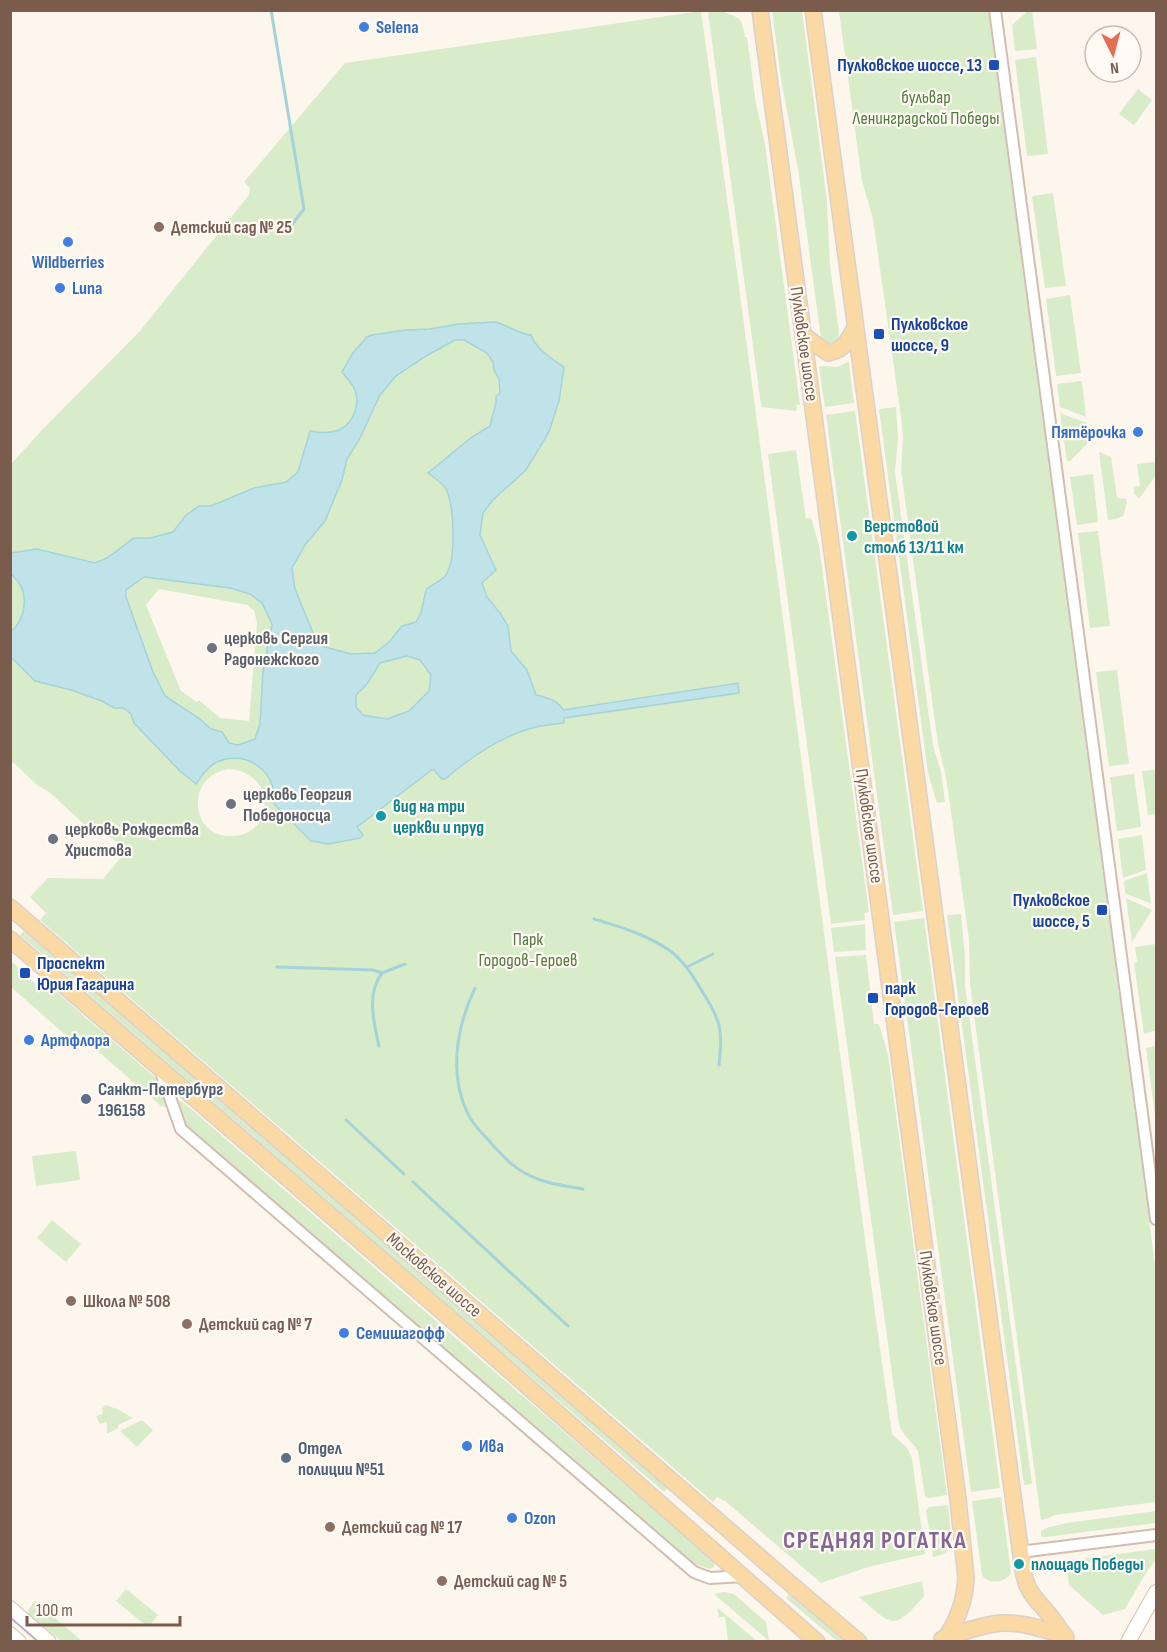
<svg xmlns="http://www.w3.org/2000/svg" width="1167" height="1652" font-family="'Sofia Sans Condensed',sans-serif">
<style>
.green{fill:#d8ecc9;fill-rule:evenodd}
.water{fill:#bfe3e8;stroke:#a5d3da;stroke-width:1.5;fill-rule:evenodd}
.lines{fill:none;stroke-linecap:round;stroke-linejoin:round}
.stream{stroke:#a5d3da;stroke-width:3}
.street-casing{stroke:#d1beb0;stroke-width:14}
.secondary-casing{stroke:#d6c0b0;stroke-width:16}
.primary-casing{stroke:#dad1cd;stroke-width:18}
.street{stroke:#fff;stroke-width:10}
.secondary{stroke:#fff;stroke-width:14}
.primary{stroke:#fbd9a5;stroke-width:15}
.tram{stroke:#b9a8c9;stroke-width:1.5}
.shop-dot{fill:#3f7fe0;stroke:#fffaf3;stroke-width:2}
.transit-dot{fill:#1a4fb4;stroke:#fffaf3;stroke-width:2}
.education-dot{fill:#8d6e63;stroke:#fffaf3;stroke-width:2}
.culture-dot{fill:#0f9aa8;stroke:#fffaf3;stroke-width:2}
.worship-dot{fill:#6b7280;stroke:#fffaf3;stroke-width:2}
.service-dot{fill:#5c6f8a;stroke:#fffaf3;stroke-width:2}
.labels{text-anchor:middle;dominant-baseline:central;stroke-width:4.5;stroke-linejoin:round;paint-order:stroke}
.shop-label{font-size:18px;font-weight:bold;fill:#366cbe;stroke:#fffaf3;text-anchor:start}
.transit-label{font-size:18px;font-weight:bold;fill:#164399;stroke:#fffaf3;text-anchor:start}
.park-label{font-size:18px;fill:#537a41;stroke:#fffaf3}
.education-label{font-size:18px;font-weight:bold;fill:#785e54;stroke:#fffaf3;text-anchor:start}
.street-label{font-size:18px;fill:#7a5c4d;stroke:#fffaf3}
.culture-label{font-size:18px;font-weight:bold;fill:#0d838f;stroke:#fffaf3;text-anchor:start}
.worship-label{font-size:18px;font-weight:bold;fill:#5b616d;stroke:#fffaf3;text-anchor:start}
.service-label{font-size:18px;font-weight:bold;fill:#4e5e75;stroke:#fffaf3;text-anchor:start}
.district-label{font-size:24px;font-weight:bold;letter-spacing:1.5px;fill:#846695;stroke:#fffaf3}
</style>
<rect width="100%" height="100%" fill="#fdf6ec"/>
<g class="green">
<polygon points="1029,10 1032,11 1037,49 1015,51 1012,25"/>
<path d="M 701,11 C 768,485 825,960 892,1434 L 908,1449 L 912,1458 L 925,1554 L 868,1567 L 821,1583 L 725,1501 L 717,1497 L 713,1502 L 40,920 L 46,913 L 30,897 L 48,878 L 103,879 L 126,851 L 99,827 L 95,827 L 85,825 L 48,791 L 38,786 L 13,762 L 11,765 L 11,464 L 42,430 L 140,331 L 249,195 L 250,188 L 244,182 L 345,63 ZM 159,589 L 248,605 L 254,611 L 257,623 L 249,721 L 220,718 L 199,700 L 197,702 L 181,691 L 146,605 ZM 229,769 C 277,773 275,834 233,836 C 190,839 184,776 229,769 Z"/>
<path d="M 722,11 C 740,19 742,16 745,37 L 747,37 L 756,104 L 765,144 L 800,405 L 796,405 L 797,411 L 762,407 L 761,405 L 708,12 Z"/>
<polygon points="772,11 802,11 827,201 830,266 839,332 838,340 830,344 823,341 821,338 798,169 781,79"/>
<polygon points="839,11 988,11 1156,1273 1156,1502 1055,1515 1049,1518 1041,1520 970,984 969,939 946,777 938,744 901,470 903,437 901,417 873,219 862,181"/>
<polygon points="1036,57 1048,154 1027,156 1015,60"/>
<polygon points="1138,89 1152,100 1134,125 1119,114"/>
<polygon points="1053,193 1066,286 1045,288 1032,196"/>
<polygon points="1070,295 1081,373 1056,376 1046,299"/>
<polygon points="848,362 849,363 854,403 825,407 819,367 821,366 837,367"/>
<polygon points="1082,381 1086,417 1060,407 1057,384"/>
<polygon points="896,407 898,438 895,472 933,745 941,772 945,802 937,803 928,773 879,409"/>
<polygon points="855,411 923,911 893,915 826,415"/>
<polygon points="1060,413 1087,423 1089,442 1070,461 1067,461"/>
<polygon points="796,450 806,519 811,518 819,545 869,912 864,913 865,920 831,924 768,454"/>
<polygon points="1099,452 1111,457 1117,498 1126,499 1127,503 1123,516 1116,519 1108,520"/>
<polygon points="1156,462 1156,475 1139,499 1134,493 1134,487 1140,486 1137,464"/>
<polygon points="1093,474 1098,522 1077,525 1070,477"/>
<polygon points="1098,531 1110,626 1090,628 1078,533"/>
<polygon points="1117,670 1129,764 1109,766 1096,672"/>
<polygon points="1154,770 1156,774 1156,814 1148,815 1142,771"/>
<polygon points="1134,774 1141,827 1117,831 1110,777"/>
<polygon points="1142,835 1146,870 1123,878 1118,839"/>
<polygon points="1147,873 1151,904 1125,893 1124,881"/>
<polygon points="1126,898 1152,910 1132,942"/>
<polygon points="961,914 965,956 965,985 1032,1484 1024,1485 947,915"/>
<polygon points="924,918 1000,1488 971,1492 894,922"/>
<polygon points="865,924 866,950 834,952 831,928"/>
<polygon points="24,931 668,1488 664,1492 20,935"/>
<polygon points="1156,944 1156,1030 1144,1034 1134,963 1137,962 1135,947"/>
<path d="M 866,955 L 874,1024 L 879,1024 L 888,1055 L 947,1495 L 928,1498 L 925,1496 L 918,1451 C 912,1441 902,1435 899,1424 L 835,957 Z"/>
<polygon points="11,961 35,983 40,978 157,1079 160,1083 168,1103 165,1107 161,1106 93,1047 82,1044 77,1045 11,987"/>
<polygon points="1156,1046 1156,1116 1155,1116 1146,1048"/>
<polygon points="180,1101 183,1102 689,1540 689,1542 690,1541 715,1562 714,1567 710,1569 689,1562 188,1130 178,1104"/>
<polygon points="76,1151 80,1180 36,1186 32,1156"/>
<polygon points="52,1220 81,1244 66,1262 37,1238"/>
<polygon points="105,1405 117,1409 133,1418 118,1425 118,1428 107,1434 107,1422 100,1424 96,1416 103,1414 102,1409"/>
<polygon points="142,1420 153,1430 137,1447 120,1431"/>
<path d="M 1001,1497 L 1011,1573 C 1005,1583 988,1585 982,1575 L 972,1501 Z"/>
<path d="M 948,1505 L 952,1541 C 950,1552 943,1555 933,1557 L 926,1510 L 929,1507 Z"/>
<polygon points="1156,1511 1156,1523 1045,1537 1041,1537 1041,1531 1049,1527 1067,1523"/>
<polygon points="1156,1549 1156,1559 1144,1576 1125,1609 1103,1615 1069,1585 1066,1561"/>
<path d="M 922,1581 L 924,1596 C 893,1632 893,1626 859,1597 Z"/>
<polygon points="126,1589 158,1615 148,1627 116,1601"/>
<polygon points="724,1592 734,1594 766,1622 769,1641 714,1594"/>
<polygon points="789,1594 844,1641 837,1641 792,1603 786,1598"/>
<polygon points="35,1601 82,1641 61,1641 28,1613 28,1610"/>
<polygon points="717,1608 719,1609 757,1641 728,1641 725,1617 719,1617"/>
</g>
<path class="water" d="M 495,322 C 508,325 518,334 531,335 C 536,349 552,359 564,367 L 559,401 L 549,432 L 526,470 L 493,500 L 483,513 L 480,535 L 496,570 L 482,583 L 487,597 L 500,613 L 508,626 L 511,651 L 527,670 L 536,695 C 547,698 558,700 563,710 L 738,683 L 739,693 L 564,718 L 564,723 C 555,724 545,725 536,727 C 502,735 471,757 445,779 L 442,779 L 433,769 L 357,827 L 363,835 L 360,838 L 329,844 L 311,841 L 274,804 C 278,770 244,748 215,763 C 206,768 201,777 196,784 L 179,770 L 134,723 L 131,714 L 123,708 L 114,708 L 102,701 L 71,690 L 35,681 L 11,657 L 11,632 C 24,620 29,599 19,583 C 17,579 12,576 10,572 C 9,567 10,558 11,553 L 37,549 L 95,563 L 107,558 L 134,538 L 150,538 L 173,532 L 186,515 L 199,506 L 211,506 L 254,488 L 286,482 L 298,472 L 310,431 C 320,433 329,434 339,430 C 354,423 361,403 354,388 C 351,382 346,377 342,372 L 353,353 L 367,337 L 372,335 L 406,330 L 430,329 L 458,324 ZM 455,340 L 464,340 L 487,353 L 493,362 L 494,370 L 499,379 L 500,393 L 496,396 L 496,403 L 490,426 L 472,437 L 428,473 C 434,478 442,482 446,489 C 454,505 457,562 445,576 C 441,581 431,585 426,590 L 421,613 L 416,622 L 402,626 L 390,641 L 375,653 L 351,654 L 318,645 L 295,589 L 292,568 L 305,545 L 325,521 L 342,480 L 347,459 L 359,440 L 380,395 L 396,376 L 426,356 ZM 144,577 L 230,588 L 250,594 L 262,603 L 272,624 L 263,671 L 260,724 L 255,739 L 238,745 L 229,743 L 222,732 L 211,729 L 200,719 L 165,696 L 153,672 L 126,597 L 126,590 ZM 407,656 L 420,660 L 431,675 L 429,691 L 409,711 L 387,719 L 363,715 L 356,707 L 356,695 L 367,684 L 380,663 Z"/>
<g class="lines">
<g class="stream">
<polyline points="271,10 304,209 291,226"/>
<path d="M 594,919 C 621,927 652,936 674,954 C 686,964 694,978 702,991 C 721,1021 723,1029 719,1065"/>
<polyline points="277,967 373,970 382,973"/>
<polyline points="687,967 713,954"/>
<path d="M 475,988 C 457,1026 448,1074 468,1114 C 473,1125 483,1134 491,1143 C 505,1159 518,1172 538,1179 C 552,1185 568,1186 583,1189"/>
<path d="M 379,1046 C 374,1023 366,994 382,973 L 405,964"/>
<polyline points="346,1120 404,1174"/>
<polyline points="413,1182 568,1326"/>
</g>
<g class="street-casing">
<g id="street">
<polyline points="995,10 1156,1219"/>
<polyline points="160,1069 181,1129 694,1572 710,1578 744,1576"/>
<polyline points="1020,1552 1156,1535"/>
</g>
</g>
<g class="secondary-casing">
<g id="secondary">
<polyline points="10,1608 49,1642"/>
<polyline points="10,1634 19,1642"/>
<polyline points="1128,1642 1156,1592"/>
</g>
</g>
<g class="primary-casing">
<g id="primary">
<path d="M 760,10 L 958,1499 L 966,1578 C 965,1600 957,1624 942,1642"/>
<path d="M 813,10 L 1023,1570 C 1026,1590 1034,1597 1047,1612 C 1053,1619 1058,1627 1064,1635"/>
<path d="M 803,335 L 828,353 C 845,350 847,341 855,328"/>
<polyline points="10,907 792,1585 859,1642"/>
<polyline points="10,939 468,1334 817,1642"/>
<path d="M 942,1639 C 962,1633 982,1624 1003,1623 C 1023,1622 1044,1630 1064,1635 L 1066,1638"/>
</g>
</g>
<use href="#street" class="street"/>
<use href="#secondary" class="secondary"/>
<use href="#primary" class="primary"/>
<polyline class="tram" points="10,1617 39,1642"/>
</g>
<g class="shop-dot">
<circle cx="364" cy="27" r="6"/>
<circle cx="68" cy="242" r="6"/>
<circle cx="60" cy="288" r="6"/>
<circle cx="1138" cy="432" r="6"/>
<circle cx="29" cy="1040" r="6"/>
<circle cx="344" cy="1333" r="6"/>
<circle cx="467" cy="1446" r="6"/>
<circle cx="512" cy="1518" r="6"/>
</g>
<g class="transit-dot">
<rect x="988" y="59" width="12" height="12" rx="3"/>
<rect x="873" y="328" width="12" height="12" rx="3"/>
<rect x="1096" y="904" width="12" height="12" rx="3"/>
<rect x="19" y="967" width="12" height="12" rx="3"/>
<rect x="867" y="992" width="12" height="12" rx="3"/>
</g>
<g class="education-dot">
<circle cx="159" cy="227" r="6"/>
<circle cx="71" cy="1301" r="6"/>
<circle cx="187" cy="1324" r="6"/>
<circle cx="330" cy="1527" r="6"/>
<circle cx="442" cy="1581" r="6"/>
</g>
<g class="culture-dot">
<circle cx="852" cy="536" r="6"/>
<circle cx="381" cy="816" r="6"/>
<circle cx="1019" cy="1564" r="6"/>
</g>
<g class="worship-dot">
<circle cx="212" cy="648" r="6"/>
<circle cx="231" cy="804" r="6"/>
<circle cx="53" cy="839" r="6"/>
</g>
<g class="service-dot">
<circle cx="86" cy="1099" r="6"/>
<circle cx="286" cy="1458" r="6"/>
</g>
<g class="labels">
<g class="shop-label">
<text x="376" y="27">Selena</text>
<text x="68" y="262" text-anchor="middle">Wildberries</text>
<text x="72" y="288">Luna</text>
<text x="1126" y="432" text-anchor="end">Пятёрочка</text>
<text x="41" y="1040">Артфлора</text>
<text x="356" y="1333">Семишагофф</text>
<text x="479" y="1446">Ива</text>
<text x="524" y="1518">Ozon</text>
</g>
<g class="transit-label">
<text x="982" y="65" text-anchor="end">Пулковское шоссе, 13</text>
<text x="891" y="324">Пулковское<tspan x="891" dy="21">шоссе, 9</tspan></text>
<text x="1090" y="900" text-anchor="end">Пулковское<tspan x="1090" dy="21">шоссе, 5</tspan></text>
<text x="37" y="963">Проспект<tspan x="37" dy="21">Юрия Гагарина</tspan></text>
<text x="885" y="988">парк<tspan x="885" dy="21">Городов-Героев</tspan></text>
</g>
<g class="park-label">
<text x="926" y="97">бульвар<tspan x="926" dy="21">Ленинградской Победы</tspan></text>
<text x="528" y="939">Парк<tspan x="528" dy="21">Городов-Героев</tspan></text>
</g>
<g class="education-label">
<text x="171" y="227">Детский сад № 25</text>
<text x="83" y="1301">Школа № 508</text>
<text x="199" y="1324">Детский сад № 7</text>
<text x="342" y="1527">Детский сад № 17</text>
<text x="454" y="1581">Детский сад № 5</text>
</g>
<g class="street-label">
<text transform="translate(804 344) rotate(82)">Пулковское шоссе</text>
<text transform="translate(869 826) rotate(82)">Пулковское шоссе</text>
<text transform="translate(434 1275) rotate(41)">Московское шоссе</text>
<text transform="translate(933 1308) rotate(82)">Пулковское шоссе</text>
</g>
<g class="culture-label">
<text x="864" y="526">Верстовой<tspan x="864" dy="21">столб 13/11 км</tspan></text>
<text x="393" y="806">вид на три<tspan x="393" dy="21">церкви и пруд</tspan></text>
<text x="1031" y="1564">площадь Победы</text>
</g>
<g class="worship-label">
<text x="224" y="638">церковь Сергия<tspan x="224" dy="21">Радонежского</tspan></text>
<text x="243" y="794">церковь Георгия<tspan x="243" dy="21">Победоносца</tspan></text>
<text x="65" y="829">церковь Рождества<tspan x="65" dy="21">Христова</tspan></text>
</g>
<g class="service-label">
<text x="98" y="1089">Санкт-Петербург<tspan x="98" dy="21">196158</tspan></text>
<text x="298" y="1448">Отдел<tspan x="298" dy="21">полиции №51</tspan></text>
</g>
<g class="district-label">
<text x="875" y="1540">СРЕДНЯЯ РОГАТКА</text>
</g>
</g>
<rect width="1167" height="1652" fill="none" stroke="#7a5c4d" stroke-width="24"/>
<g transform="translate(1113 54) rotate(174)"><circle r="28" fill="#fffaf3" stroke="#cabbb1" stroke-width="1.5"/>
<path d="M0-4.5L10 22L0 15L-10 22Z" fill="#e76f51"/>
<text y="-9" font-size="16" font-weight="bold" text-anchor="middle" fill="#7a5c4d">N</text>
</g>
<path d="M27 1616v9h153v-9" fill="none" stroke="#7a5c4d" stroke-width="3"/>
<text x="36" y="1616" font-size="18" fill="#7a5c4d" stroke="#fffaf3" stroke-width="4.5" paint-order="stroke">100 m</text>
</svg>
